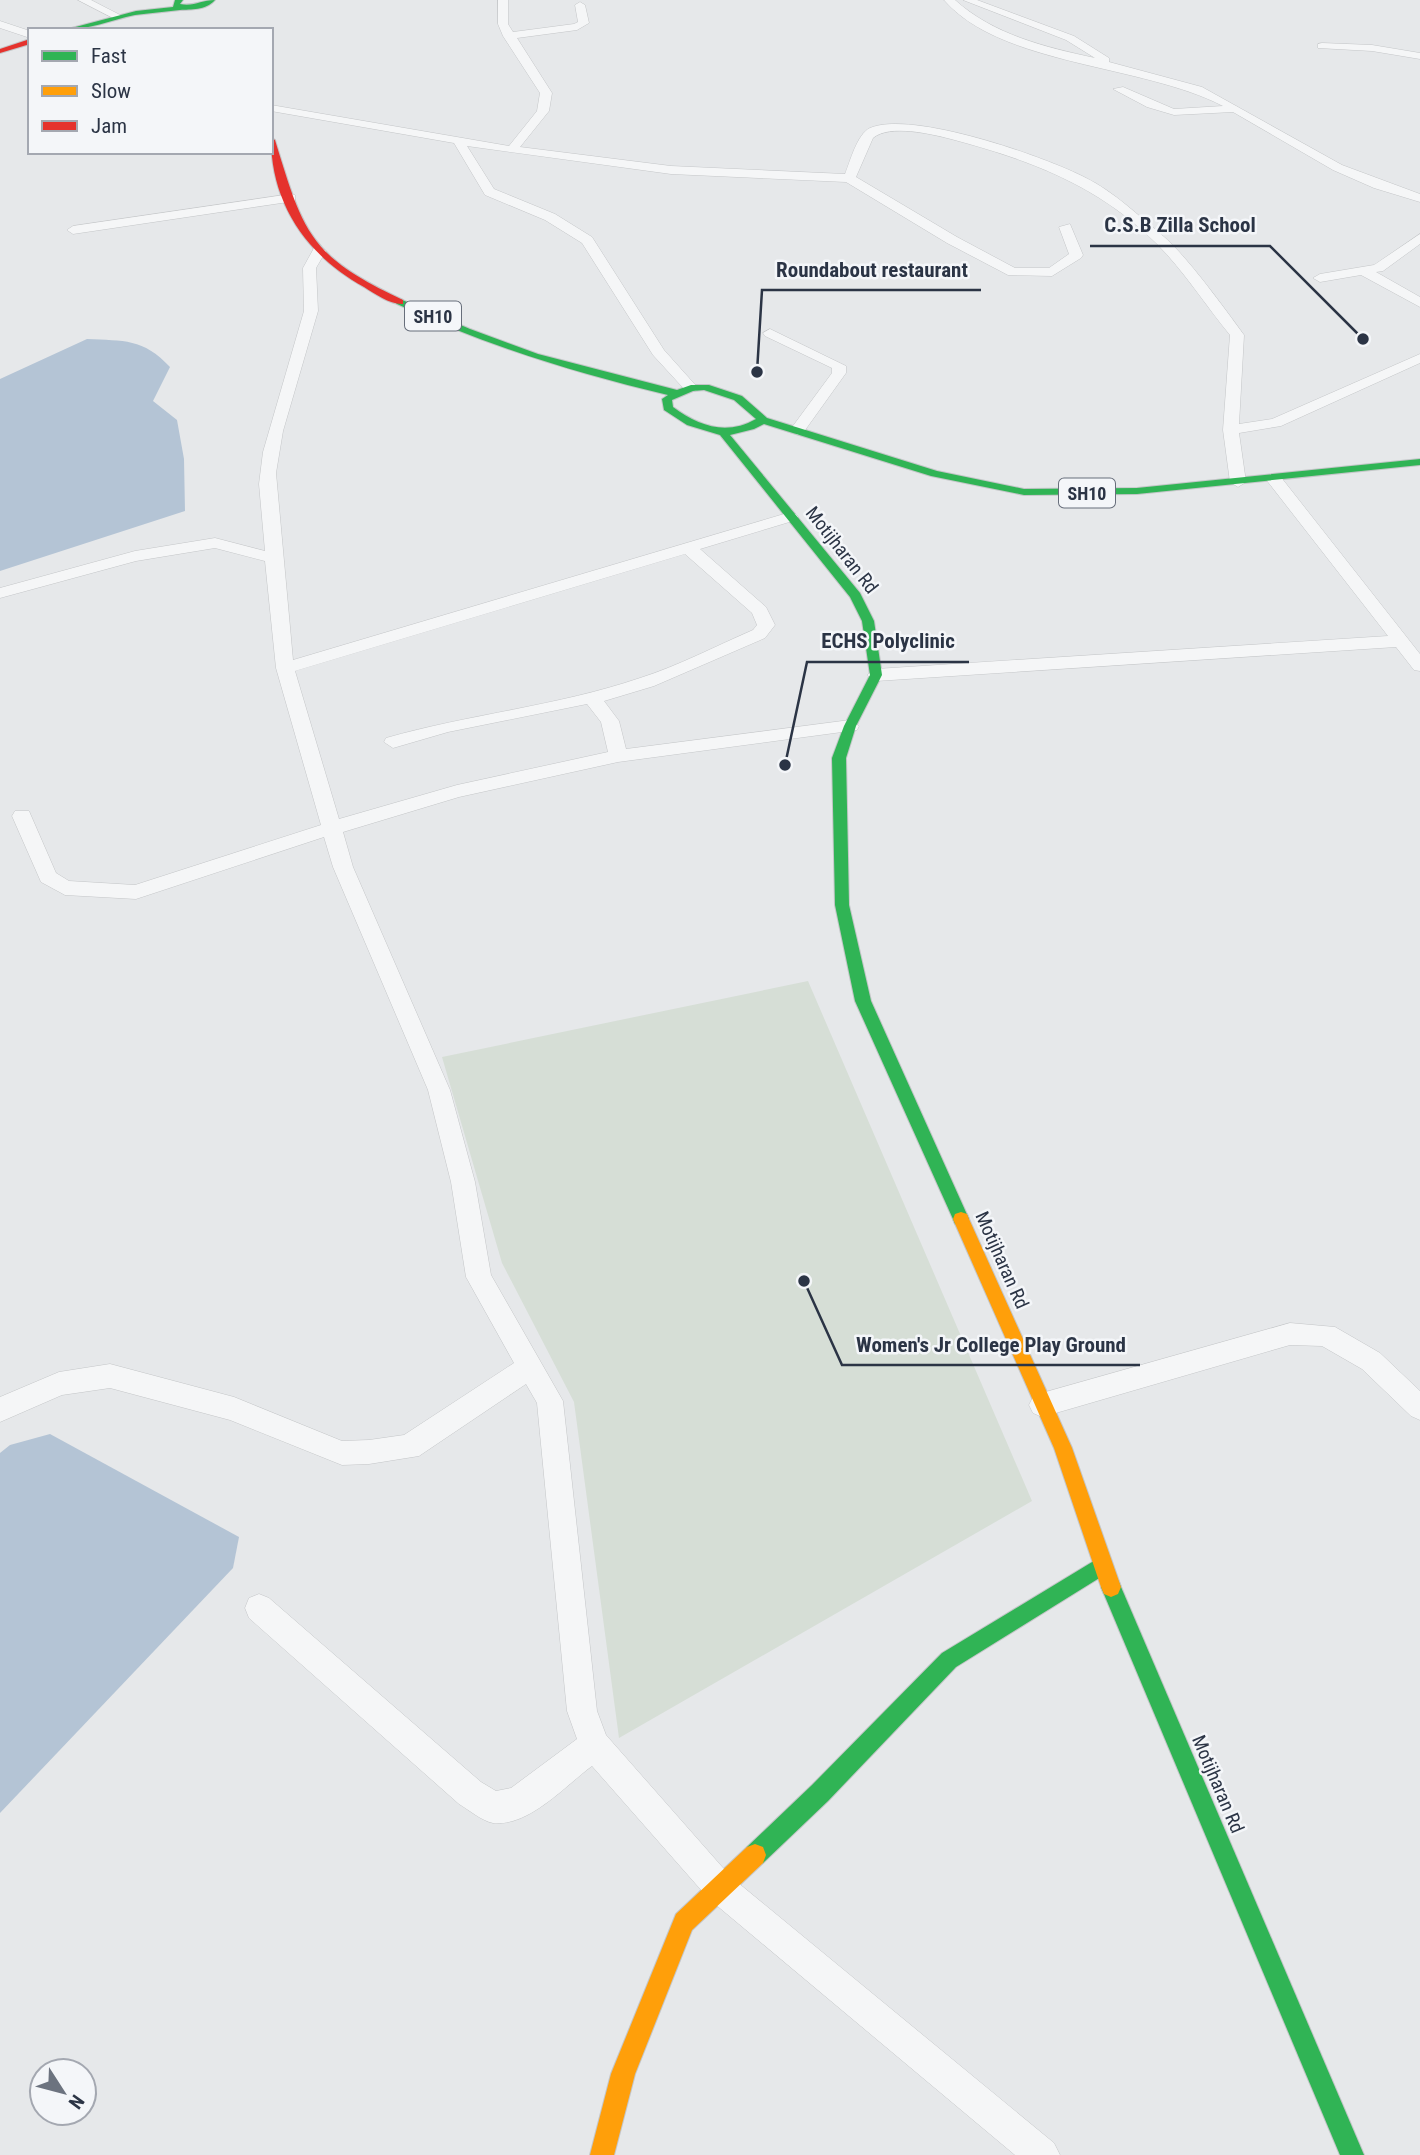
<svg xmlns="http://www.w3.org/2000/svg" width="1420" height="2155" font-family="'Roboto Condensed',sans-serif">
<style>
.green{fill:#d6ded6}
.water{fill:#b4c4d5}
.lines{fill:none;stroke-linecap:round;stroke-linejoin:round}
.street-casing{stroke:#c4c6c8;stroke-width:1}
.fast-casing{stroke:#c4c6c8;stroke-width:2}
.slow-casing{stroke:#c4c6c8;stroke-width:2}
.jam-casing{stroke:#c4c6c8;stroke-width:2}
.street{fill:#f5f6f7;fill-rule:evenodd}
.fast{fill:#30b455;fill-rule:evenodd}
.slow{fill:#ff9f0a;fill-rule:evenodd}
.jam{fill:#e5322d;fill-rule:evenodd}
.labels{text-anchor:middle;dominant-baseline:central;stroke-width:5;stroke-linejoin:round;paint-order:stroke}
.shield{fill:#f4f6f9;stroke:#676e7b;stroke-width:2}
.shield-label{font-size:18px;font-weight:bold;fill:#2b3445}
.street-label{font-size:19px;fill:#2b3445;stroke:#f4f6f9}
.leader{fill:none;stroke:#2b3445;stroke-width:2.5}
.callout-dot{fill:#2b3445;stroke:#f4f6f9;stroke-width:2.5}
.callout-label{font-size:21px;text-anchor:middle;font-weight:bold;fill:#2b3445;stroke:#f4f6f9;stroke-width:5;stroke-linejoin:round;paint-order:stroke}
</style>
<rect width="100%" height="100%" fill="#e6e8ea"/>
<polygon class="green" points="808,981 1032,1501 619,1738 574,1402 502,1263 442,1057"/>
<g class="water">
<path d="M 87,339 C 124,341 143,338 170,367 L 153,401 L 177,420 L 184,459 L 185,511 L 0,571 L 0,379 Z"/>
<polygon points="50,1434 239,1537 233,1568 0,1813 0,1453 10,1445"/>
</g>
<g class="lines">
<g class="street-casing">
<g id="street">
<polygon points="78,0 91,0 124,17 115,19"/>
<path d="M 498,0 L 508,0 L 508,24 L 513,32 L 574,24 L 578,22 L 575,5 L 580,2 L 585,5 L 589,23 L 577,30 L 517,38 L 552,93 L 549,111 L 520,147 L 671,166 L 845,174 C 850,162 857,134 870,128 C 912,110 1046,157 1086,178 C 1113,191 1140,217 1163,236 C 1186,255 1225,309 1244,335 L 1239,424 L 1272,419 L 1420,354 L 1420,363 L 1281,426 L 1239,433 L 1246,482 L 1238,487 L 1230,482 L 1223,430 L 1230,335 C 1206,306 1184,271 1157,244 C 1098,185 1030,160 951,139 C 931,134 890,124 873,138 L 856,177 L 957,237 L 1015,268 L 1049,268 L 1069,254 L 1059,227 L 1070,224 L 1083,255 L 1081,258 L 1052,276 L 1008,275 L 947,243 L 846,182 L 671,174 L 467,146 L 494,189 L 555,214 L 592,237 L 664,350 L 698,388 L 696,391 L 686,391 L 653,355 L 582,243 L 545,220 L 485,195 L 454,143 L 271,111 L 271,105 L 509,146 L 537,111 L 540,93 L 503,36 L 498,24 Z"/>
<path d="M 944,0 L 955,0 C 994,35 1045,47 1095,58 L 1066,40 L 963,0 L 977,0 L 1074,36 L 1109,58 L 1109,62 L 1202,87 L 1342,165 L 1420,194 L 1420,202 L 1374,188 L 1333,170 L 1233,112 L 1174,115 L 1147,107 L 1113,89 L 1123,87 L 1174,109 L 1223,106 C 1142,64 1001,66 944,0 Z"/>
<polygon points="0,21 30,31 30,38 0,28"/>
<polygon points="1322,43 1372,45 1420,53 1420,59 1372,51 1318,48 1318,44"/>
<polygon points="291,194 295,195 295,201 73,234 67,230 73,226"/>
<polygon points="1420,234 1420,244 1383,271 1376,272 1420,297 1420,307 1361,275 1320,282 1313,278 1320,274 1374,265"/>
<path d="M 319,247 L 326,251 L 316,268 L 318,311 L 283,431 L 276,473 L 293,660 L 784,514 L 796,514 L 798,517 L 796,520 L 700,549 L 766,607 L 775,625 L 765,638 L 654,686 L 604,701 L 619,721 L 626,749 L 850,720 L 859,726 L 857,730 L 618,762 L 459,797 L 343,832 L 353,867 L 450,1090 L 475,1182 L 491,1275 L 563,1401 L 597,1711 L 606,1735 L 731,1877 L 1054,2143 L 1060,2155 L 1015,2155 L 709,1899 L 592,1766 C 566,1785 529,1827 493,1823 C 482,1821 469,1810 459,1804 L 249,1618 L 245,1608 L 249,1598 L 259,1594 L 269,1598 L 481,1782 L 496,1791 L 511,1788 L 577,1739 L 567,1711 L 537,1403 L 526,1384 L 419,1456 L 369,1464 L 342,1465 L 230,1420 L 110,1388 L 62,1395 L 0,1422 L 0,1397 L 59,1372 L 110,1364 L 234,1397 L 342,1441 L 369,1440 L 404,1435 L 514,1363 L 466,1277 L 451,1182 L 428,1090 L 333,867 L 324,837 L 136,899 L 65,895 L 41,882 L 12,816 L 15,811 L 29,811 L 56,873 L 69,881 L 135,885 L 321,825 L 276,668 L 265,561 L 215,548 L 136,561 L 0,598 L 0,588 L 135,551 L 215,538 L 265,551 L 259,484 L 263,452 L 304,311 L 303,268 L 314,248 ZM 685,554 L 752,613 L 757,625 L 753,630 C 716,646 678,666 640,678 C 558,706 470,714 386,738 L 384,742 L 393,748 L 448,732 L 587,704 L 601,722 L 608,752 L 457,785 L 339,819 L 295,671 Z"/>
<polygon points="770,329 846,366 846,373 803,433 798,435 790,430 832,373 832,368 765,336 763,333"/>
<polygon points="1274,474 1280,476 1420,654 1420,671 1414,670 1396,647 876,681 867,675 876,669 1388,636 1268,482 1266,479"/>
<polygon points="1290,1323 1335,1327 1380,1353 1420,1391 1420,1420 1411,1416 1362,1369 1322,1346 1290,1345 1042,1417 1033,1413 1029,1405 1033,1397 1042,1393"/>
</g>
</g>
<g class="fast-casing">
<g id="fast">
<path d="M 175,0 L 183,0 L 180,4 C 194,7 201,0 215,0 C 205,11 191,9 180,10 C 165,12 149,13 135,15 C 111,20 88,30 64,30 L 136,11 L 173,7 Z"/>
<path d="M 400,299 L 470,329 L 538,354 L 677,390 L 691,385 L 709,385 L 742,396 L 767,418 L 937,471 L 1024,489 L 1137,488 L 1420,459 L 1420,465 L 1137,494 L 1024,495 L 931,476 L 764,424 L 754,429 L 730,435 L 860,593 L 874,621 L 882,675 L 856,726 L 846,758 L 849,905 L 871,1001 L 969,1219 L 967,1224 L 961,1226 L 955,1224 L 953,1219 L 855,1001 L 835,905 L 832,758 L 844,726 L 870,675 L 862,621 L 850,597 L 720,435 L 687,425 L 664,410 L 662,399 L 668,395 C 575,373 484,345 397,304 L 395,302 ZM 704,390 L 734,400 L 756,419 C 726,436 699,426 673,407 L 672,400 L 693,391 Z"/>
<polygon points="1102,1556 1109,1558 1112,1565 1109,1572 956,1667 828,1801 763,1863 755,1866 747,1863 744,1855 747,1847 812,1785 942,1653"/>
<polygon points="1111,1577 1118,1580 1364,2155 1340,2155 1101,1587 1104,1580"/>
</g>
</g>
<g class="slow-casing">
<g id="slow">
<polygon points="961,1212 967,1214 969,1219 1072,1448 1121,1587 1118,1594 1111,1597 1104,1594 1101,1587 1054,1448 953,1219 955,1214"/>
<polygon points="755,1844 763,1847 766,1855 763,1863 692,1930 635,2074 614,2155 590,2155 611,2074 676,1914 747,1847"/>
</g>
</g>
<g class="jam-casing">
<g id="jam">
<polygon points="30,39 30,44 0,53 0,49"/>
<path d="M 271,138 L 275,140 C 304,235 310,256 403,300 L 403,304 C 391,305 375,294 364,287 C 306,255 271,203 271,138 Z"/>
</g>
</g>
<use href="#street" class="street"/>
<use href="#fast" class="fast"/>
<use href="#slow" class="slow"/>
<use href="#jam" class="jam"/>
</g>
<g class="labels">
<g class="shield">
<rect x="405" y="301.5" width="56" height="29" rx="5"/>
<rect x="1059" y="478.5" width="56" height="29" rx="5"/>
</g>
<g class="shield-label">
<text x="433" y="316">SH10</text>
<text x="1087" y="493">SH10</text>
</g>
<g class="street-label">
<text transform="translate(842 550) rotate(52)">Motijharan Rd</text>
<text transform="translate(1002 1260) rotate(66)">Motijharan Rd</text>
<text transform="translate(1218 1784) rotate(67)">Motijharan Rd</text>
</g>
</g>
<path class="leader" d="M1363 339L1270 246H1090M757 372L762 290H981M785 765L807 662H969M804 1281L842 1365H1140"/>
<g class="callout-dot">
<circle cx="1363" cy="339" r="7"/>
<circle cx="757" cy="372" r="7"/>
<circle cx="785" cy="765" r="7"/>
<circle cx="804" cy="1281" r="7"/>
</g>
<g class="callout-label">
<text x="1180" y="232">C.S.B Zilla School</text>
<text x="872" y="277">Roundabout restaurant</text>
<text x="888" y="648">ECHS Polyclinic</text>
<text x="991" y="1352">Women's Jr College Play Ground</text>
</g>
<rect x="28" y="28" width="245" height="126" fill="#f4f6f9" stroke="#a4a8b1" stroke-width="2"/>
<rect x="42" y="51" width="35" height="10" fill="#30b455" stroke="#a4a8b1" stroke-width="2"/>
<text x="91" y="63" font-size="21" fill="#2b3445">Fast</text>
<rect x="42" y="86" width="35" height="10" fill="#ff9f0a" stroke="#a4a8b1" stroke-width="2"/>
<text x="91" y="98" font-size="21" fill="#2b3445">Slow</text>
<rect x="42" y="121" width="35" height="10" fill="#e5322d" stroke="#a4a8b1" stroke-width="2"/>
<text x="91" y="133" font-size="21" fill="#2b3445">Jam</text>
<g transform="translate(63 2092) rotate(126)"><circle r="33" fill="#f4f6f9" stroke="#a4a8b1" stroke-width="2"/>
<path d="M0-5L12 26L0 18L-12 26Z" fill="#6c737f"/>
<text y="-10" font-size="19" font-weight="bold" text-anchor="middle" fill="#2b3445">N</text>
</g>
</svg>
